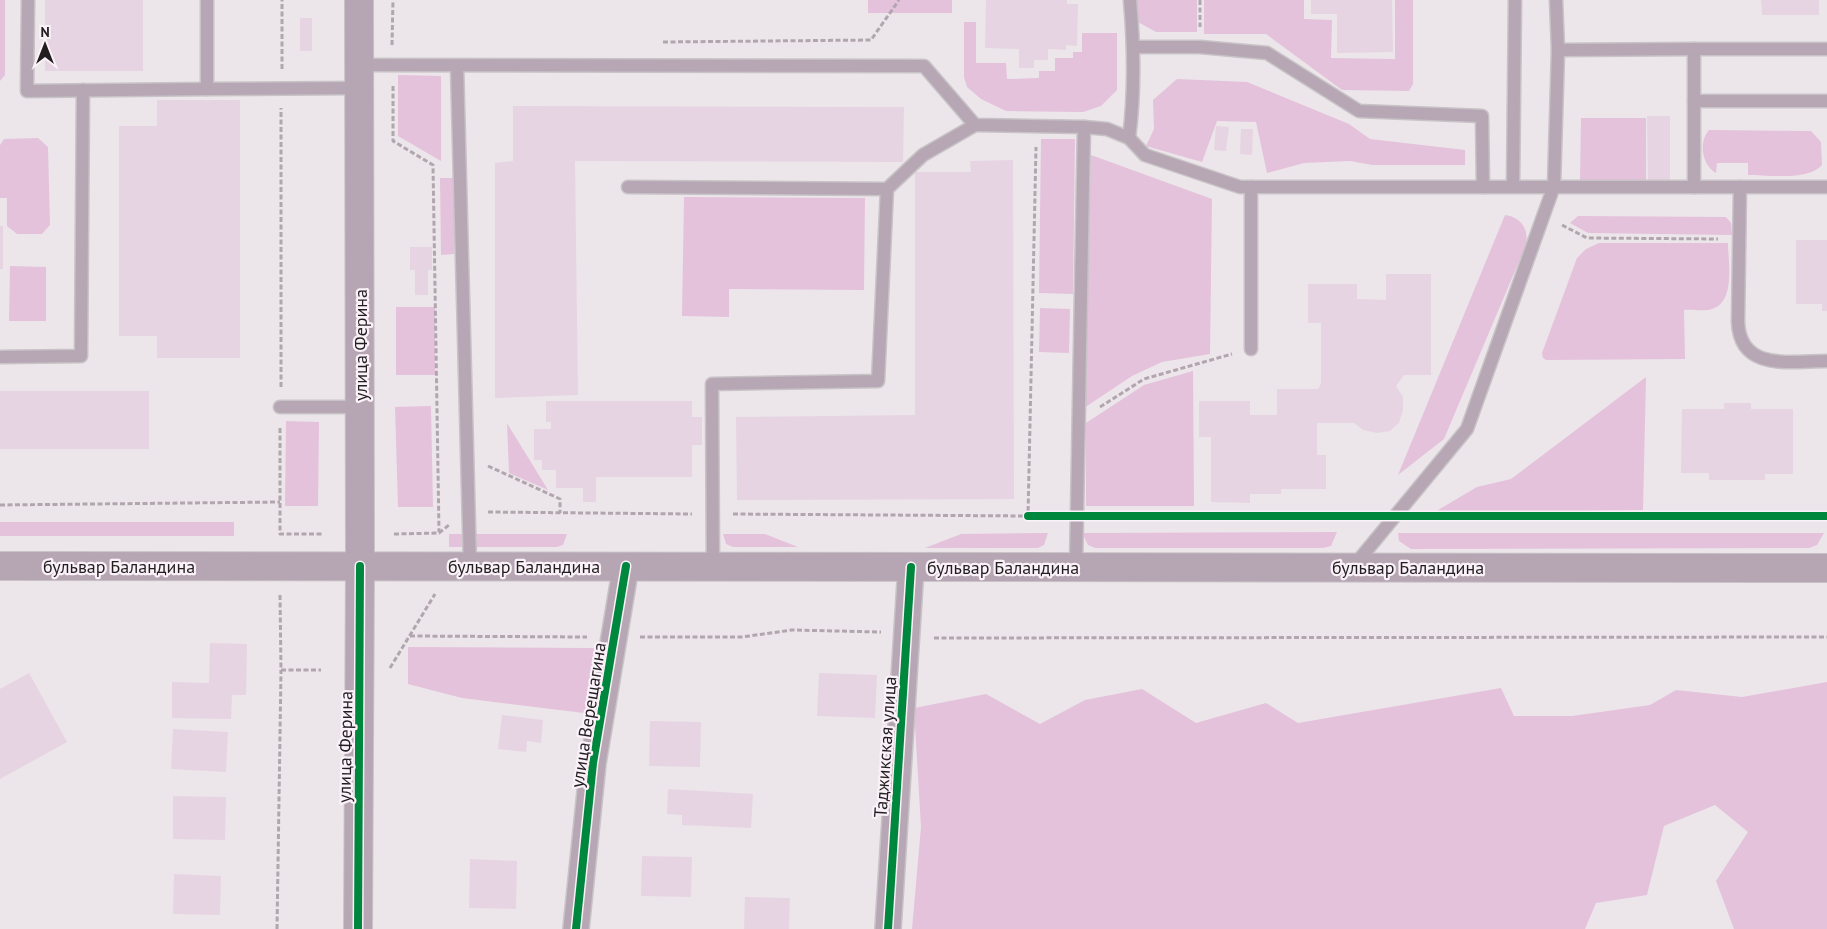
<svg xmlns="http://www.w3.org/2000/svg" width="1827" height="929" font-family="'PT Sans',sans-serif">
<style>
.green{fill:#e4c2db}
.building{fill:#e7d4e2}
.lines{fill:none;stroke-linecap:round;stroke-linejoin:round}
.service-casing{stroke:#c7c3c6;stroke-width:15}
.minor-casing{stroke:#c7c3c6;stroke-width:28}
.tertiary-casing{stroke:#c7c3c6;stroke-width:30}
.secondary-casing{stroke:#c7c3c6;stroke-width:30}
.path{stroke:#b2a6ae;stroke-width:3;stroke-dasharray:5 2.5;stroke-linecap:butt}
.service{stroke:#b7a7b4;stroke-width:12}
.minor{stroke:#b7a7b4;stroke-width:25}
.tertiary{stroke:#b7a7b4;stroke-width:28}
.secondary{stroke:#b6a5b3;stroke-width:28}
.cycleway-casing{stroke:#fbf1f8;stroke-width:11}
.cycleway{stroke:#00873e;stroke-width:8}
.labels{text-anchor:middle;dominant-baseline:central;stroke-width:4.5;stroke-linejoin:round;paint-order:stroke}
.street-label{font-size:18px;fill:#211e20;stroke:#fbf1f8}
</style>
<rect width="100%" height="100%" fill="#ece6ea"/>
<g class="green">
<polygon points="0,0 5,0 5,75 0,81"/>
<rect x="868" y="0" width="84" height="13"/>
<polygon points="1135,0 1197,0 1197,32 1156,32 1136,21"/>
<polygon points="1204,0 1304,0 1304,19 1332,20 1331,58 1395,59 1395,0 1413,0 1413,84 1409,91 1342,90 1266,34 1204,34"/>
<polygon points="964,22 976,22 976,63 1006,63 1007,79 1039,78 1039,71 1055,71 1055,58 1073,58 1073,52 1082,52 1082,33 1117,33 1117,90 1101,106 1083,112 1006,111 981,99 967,87 964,77"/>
<polygon points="398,75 441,76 441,161 398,136"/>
<polygon points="1177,79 1247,82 1349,124 1370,139 1465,150 1465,165 1372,165 1350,161 1304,163 1267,173 1256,122 1217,121 1202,162 1146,146 1154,129 1153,100"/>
<polygon points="1581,118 1646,118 1646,180 1580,180"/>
<path d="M 1709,130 L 1811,131 L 1821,142 L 1822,165 C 1809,181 1767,175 1748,175 L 1748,163 L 1717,163 L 1716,173 C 1702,165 1698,143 1709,130 Z"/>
<polygon points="38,138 48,147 50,225 42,234 17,234 7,226 7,198 0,198 0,145 4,139"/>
<polygon points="1041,139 1075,139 1073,294 1039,293"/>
<polygon points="1091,155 1212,199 1210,354 1162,362 1132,376 1084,408"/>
<polygon points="440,178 454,178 454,254 441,255"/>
<polygon points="684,197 865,198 864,290 729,289 729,317 682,316"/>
<path d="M 1505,215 C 1521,217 1529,229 1526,245 L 1444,439 L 1398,475 Z"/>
<polygon points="1578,216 1726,217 1731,223 1732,235 1588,233 1570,223"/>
<path d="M 1599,243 L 1728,243 C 1728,261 1736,302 1712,309 C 1704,312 1693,309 1684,310 L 1685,359 L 1546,360 L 1543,358 L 1542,353 L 1577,258 L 1586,249 Z"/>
<polygon points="10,266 46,267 46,321 9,321"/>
<rect x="396" y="307" width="39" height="68"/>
<polygon points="1040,308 1070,309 1069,353 1039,352"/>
<polygon points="1193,371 1194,506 1086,506 1086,423 1144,385"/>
<polygon points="1646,377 1643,510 1433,513 1477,487 1511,479"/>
<polygon points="431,406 433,507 398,507 395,407"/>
<polygon points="286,421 319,422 318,506 285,506"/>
<polygon points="507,423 548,490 509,473"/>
<rect x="0" y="522" width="234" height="14"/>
<polygon points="1337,532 1331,546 1323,548 1095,548 1088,545 1082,533"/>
<polygon points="1048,533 1044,545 1038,548 925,548 961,534"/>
<polygon points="1398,533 1824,533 1817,545 1809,548 1411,549 1399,541"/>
<polygon points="449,534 567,534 563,545 557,547 449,547"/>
<polygon points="723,534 765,534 798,547 733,547 726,544"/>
<polygon points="408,647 590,648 607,648 592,714 462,698 408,684"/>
<polygon points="1827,682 1827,929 1734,929 1716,881 1748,832 1715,805 1664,826 1647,895 1596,903 1585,929 912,929 921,827 914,708 986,694 1040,724 1085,700 1142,689 1196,723 1266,703 1298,723 1501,688 1514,716 1572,716 1650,705 1676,690 1742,697"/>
</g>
<g class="building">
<rect x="45" y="0" width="98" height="71"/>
<polygon points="986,0 1067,0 1067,4 1078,4 1077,46 1066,45 1066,50 1048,49 1048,60 1034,60 1034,68 1019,68 1019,49 985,48"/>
<polygon points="1311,0 1392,0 1393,52 1337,53 1337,14 1311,14"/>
<polygon points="1761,0 1819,0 1819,15 1762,15"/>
<rect x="300" y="18" width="12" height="33"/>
<polygon points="157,100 240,100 240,358 157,358 157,336 119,336 119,126 157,126"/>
<polygon points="513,106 904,107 903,162 575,161 578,395 495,398 495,163 513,161"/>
<polygon points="1647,116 1670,116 1670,180 1648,181"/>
<polygon points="1216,126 1229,127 1226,151 1214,150"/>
<polygon points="1241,129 1253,129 1252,155 1240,154"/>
<polygon points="1013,160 1014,499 737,500 736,417 915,415 915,172 971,172 970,161"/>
<rect x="0" y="226" width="3" height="43"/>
<polygon points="1796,240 1827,240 1827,311 1822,311 1822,304 1796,304"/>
<polygon points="410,247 432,247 432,270 428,270 428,295 415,295 415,270 410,270"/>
<polygon points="1386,274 1431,274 1431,375 1404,375 1396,386 1403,397 1403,410 1399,423 1390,431 1377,433 1363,430 1354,423 1317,423 1317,455 1326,455 1326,489 1281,489 1281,494 1250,494 1250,503 1211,502 1211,437 1199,437 1199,401 1250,401 1250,415 1277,415 1277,389 1318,389 1321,383 1321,323 1308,323 1308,284 1357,284 1357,299 1386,300"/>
<rect x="0" y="391" width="149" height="58"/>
<polygon points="546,401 692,401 692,417 702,417 702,445 692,445 692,477 596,477 596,502 583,502 583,488 556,488 556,470 542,470 542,460 534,460 534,429 551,429 551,422 546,422"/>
<polygon points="1724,403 1751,403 1751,409 1793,409 1793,474 1765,474 1765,480 1709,480 1709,473 1681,473 1682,409 1724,409"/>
<polygon points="210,643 247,644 246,695 232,695 231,719 172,718 172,682 209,683"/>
<polygon points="29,673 67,742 0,779 0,689"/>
<polygon points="819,673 877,675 875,718 817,716"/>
<polygon points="502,715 543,720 541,743 527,741 526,752 498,749"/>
<polygon points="650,721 701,722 700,767 649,766"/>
<polygon points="173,729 228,732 226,772 171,769"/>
<polygon points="668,789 753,794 751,828 682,825 682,815 667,814"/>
<polygon points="173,796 226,797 225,840 173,839"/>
<polygon points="642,856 692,857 691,897 641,896"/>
<polygon points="470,859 517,861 516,909 469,908"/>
<polygon points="174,874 221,876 220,915 173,914"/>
<polygon points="745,897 790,898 789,929 744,929"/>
</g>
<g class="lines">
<g class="service-casing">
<g id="service">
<polyline points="28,0 27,91 207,89"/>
<polyline points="207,0 207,89 359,88"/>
<polyline points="1556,0 1558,50"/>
<polyline points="1134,47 1200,47 1267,53 1359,111 1482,116 1483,187"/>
<polyline points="359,65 924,66 975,125 1084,127 1076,567"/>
<polyline points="457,66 470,566"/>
<polyline points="1694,101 1827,101"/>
<polyline points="1084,127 1107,129 1129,138 1145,155 1240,187 1827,187"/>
<path d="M 1129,138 C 1135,92 1134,46 1130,0"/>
<polyline points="1513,186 1515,0"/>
<polyline points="628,187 887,189 878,381 712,384 713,567"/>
<polyline points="1251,187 1251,349"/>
<polyline points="1694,187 1694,49 1827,49"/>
<path d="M 1740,187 L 1738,322 C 1740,372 1791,361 1827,361"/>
<polyline points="887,189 923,155 975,125"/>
<polyline points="0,357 81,356 83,90"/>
<polyline points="280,407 360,407"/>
<polyline points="1353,567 1467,429 1554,186 1558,50 1694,49"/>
</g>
</g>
<g class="minor-casing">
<g id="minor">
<polyline points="576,929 593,763 626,566"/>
<polyline points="888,929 911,567"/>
</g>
</g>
<g class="tertiary-casing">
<polyline id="tertiary" points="358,929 360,566"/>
</g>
<g class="secondary-casing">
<g id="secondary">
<polyline points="359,0 360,566"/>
<polyline points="0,566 1827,568"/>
</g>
</g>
<g class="path">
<polyline points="1200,0 1200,27"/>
<polyline points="663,42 871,40 899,0"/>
<polyline points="392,45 393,0"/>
<polyline points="282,69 282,0"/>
<polyline points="393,86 393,141 433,165 439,532"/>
<polyline points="1562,225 1587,238 1718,239"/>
<polyline points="281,387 281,108"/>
<polyline points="1100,407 1144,379 1232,354"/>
<polyline points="280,428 280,534 322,534"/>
<polyline points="488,466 560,499 560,513"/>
<polyline points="0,505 280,502"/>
<polyline points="488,512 692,514"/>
<polyline points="733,514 1028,516 1036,147"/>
<polyline points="394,534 439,533 449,525"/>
<polyline points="280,595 281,670 321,670"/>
<polyline points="410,636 587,637"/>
<polyline points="640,637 742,637 792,630 881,632"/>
<polyline points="934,638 1827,637"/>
<polyline points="390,668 435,594"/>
<polyline points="277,929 281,670"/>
</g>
<use href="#service" class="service"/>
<use href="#minor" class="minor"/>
<use href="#tertiary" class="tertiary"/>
<use href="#secondary" class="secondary"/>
<g class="cycleway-casing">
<g id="cycleway">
<polyline points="1028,516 1827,516"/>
<polyline points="358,929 360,566"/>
<polyline points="576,929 593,763 626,566"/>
<polyline points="888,929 911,567"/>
</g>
</g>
<use href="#cycleway" class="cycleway"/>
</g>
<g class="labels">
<g class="street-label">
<text transform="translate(360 345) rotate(-90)">улица Ферина</text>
<text x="119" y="566">бульвар Баландина</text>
<text x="524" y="566">бульвар Баландина</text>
<text x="1003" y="567">бульвар Баландина</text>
<text x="1408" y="567">бульвар Баландина</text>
<text transform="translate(588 715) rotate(-81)">улица Верещагина</text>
<text transform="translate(345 747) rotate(-89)">улица Ферина</text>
<text transform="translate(885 747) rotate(-86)">Таджикская улица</text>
</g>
</g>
<g transform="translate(45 45)" stroke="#fbf1f8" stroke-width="4" paint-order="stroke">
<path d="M0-4L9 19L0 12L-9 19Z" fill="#211e20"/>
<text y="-8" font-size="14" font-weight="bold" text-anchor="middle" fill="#211e20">N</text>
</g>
</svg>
